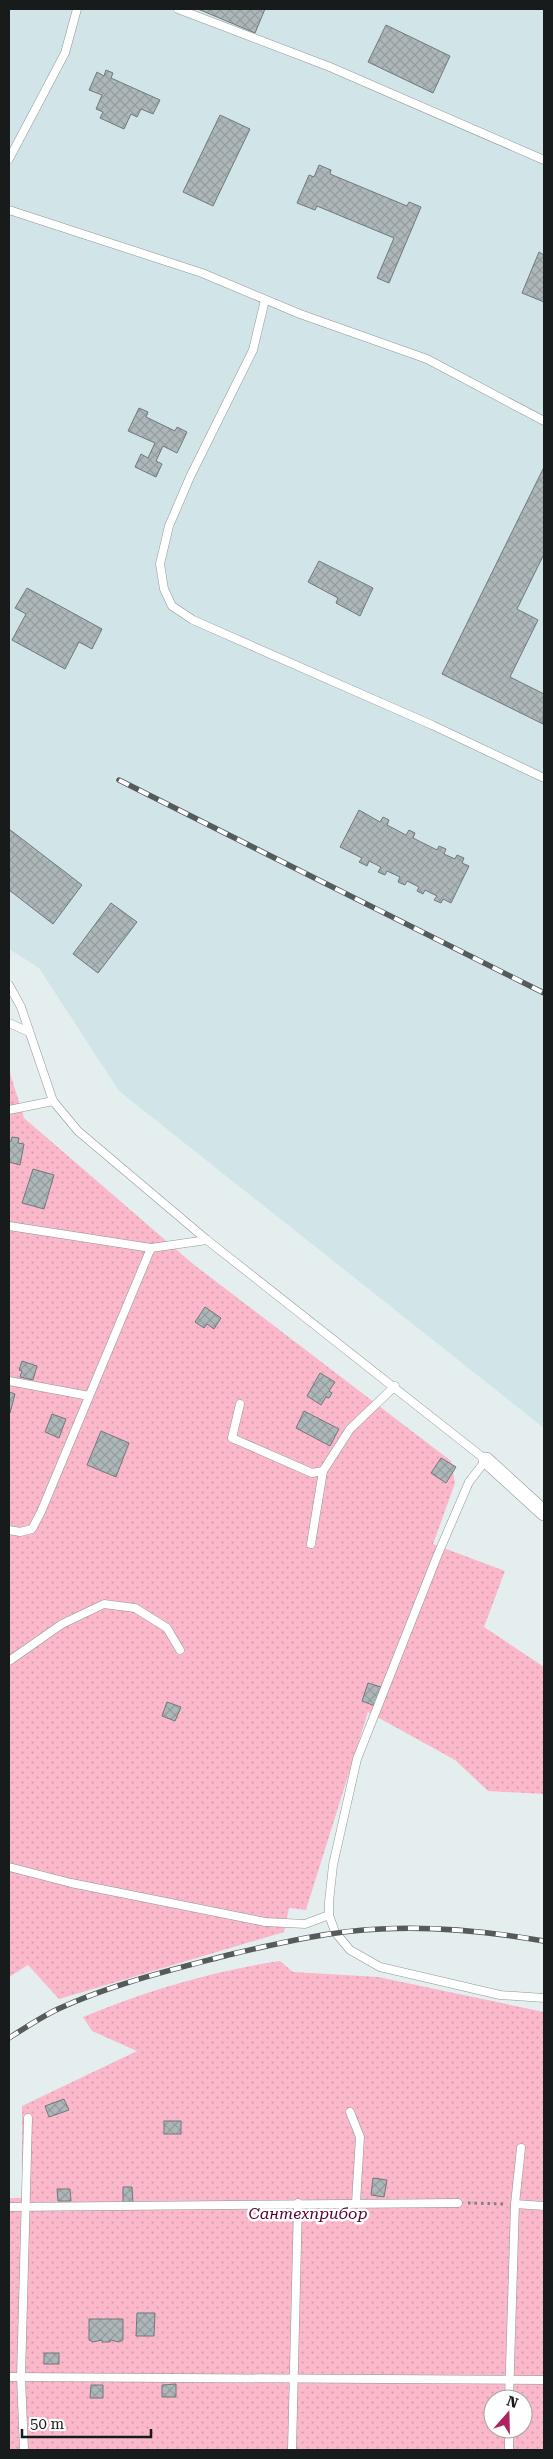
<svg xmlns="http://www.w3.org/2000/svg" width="553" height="2459" font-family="'Roboto Serif',serif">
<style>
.built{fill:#d1e4e7}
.garden{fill:url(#garden-dots);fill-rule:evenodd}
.building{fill:url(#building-cross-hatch);stroke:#71797b}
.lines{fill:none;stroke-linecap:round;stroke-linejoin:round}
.service-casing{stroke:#8e9798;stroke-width:9}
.minor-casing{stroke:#8e9798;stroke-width:16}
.path{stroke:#7b8182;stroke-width:3;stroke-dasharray:2.5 4;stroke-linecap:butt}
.service{stroke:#fff;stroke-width:8}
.minor{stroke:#fff;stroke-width:15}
.rail-casing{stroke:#555b5b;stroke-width:5.5}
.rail{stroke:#fff;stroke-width:4;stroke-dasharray:11;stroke-linecap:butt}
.labels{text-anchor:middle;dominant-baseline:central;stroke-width:5;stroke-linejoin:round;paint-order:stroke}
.park-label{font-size:16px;font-style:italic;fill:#570029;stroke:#fff}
</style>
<defs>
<pattern id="garden-dots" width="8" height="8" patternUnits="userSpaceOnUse" patternTransform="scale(1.25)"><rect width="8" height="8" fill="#fab8ca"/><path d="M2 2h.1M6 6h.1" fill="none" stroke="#d69ead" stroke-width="1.8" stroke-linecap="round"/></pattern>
<pattern id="building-cross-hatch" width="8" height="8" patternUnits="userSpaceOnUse" patternTransform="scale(1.25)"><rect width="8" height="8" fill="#adb6b8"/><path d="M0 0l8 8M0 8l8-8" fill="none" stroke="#949c9e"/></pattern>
</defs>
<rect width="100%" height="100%" fill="#e4eeef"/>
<polygon class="built" points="9,9 544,9 544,1428 119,1091 39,968 9,949"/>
<g class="garden">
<polygon points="9,1070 24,1118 193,1264 451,1461 455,1483 433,1544 505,1571 484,1627 544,1667 544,1794 488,1791 455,1760 368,1712 306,1910 289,1908 284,1932 59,1999 28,1965 9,1977"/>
<path d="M 280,1961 L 293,1972 L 378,1977 L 544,2012 L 544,2450 L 9,2450 L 9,2198 L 22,2198 L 22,2106 L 137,2051 L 92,2031 L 83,2017 C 146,1991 212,1971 280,1961 ZM 493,2399 L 523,2399 L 523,2429 L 493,2429 Z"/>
</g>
<g class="building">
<polygon points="198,9 265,9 255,33"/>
<polygon points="386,25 450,56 433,93 368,62"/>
<polygon points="106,70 113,73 111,78 160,100 153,114 141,109 137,117 131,114 124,129 100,118 103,112 96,109 102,95 89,90 97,72 104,76"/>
<polygon points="220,115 250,129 213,206 183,192"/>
<polygon points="319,165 331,170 330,174 407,206 409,202 421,207 389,283 377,278 394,238 317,206 315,210 297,203 309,175 314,177"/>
<polygon points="539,252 544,255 544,302 522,293"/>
<polygon points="139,408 148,412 146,417 175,431 177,427 187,432 177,453 163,446 156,461 162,464 156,477 135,467 141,454 148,458 155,443 128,431"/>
<polygon points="544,467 544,554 517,609 538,620 510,677 544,694 543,724 442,674"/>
<polygon points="319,561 373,588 360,616 336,603 338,598 308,582"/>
<polygon points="27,588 102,629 92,649 79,642 65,669 12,640 26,614 15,608"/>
<polygon points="359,810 380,822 383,817 389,820 387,825 406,835 409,830 415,833 413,838 437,850 439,846 446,849 444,854 455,859 457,855 464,858 462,863 469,866 451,903 443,899 441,903 434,900 437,896 425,890 423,894 417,891 419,887 407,881 405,885 398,882 400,877 387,871 385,875 378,872 381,867 369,861 367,866 359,862 362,858 340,847"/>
<polygon points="9,829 82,885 53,924 9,890"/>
<polygon points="111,903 137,922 98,973 73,954"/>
<polygon points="12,1137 19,1138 18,1143 24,1144 20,1165 9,1162 9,1141 11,1141"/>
<polygon points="33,1169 54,1175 44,1209 22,1203"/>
<polygon points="205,1307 221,1318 214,1329 207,1324 204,1328 195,1322"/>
<polygon points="22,1361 37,1366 33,1380 20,1377 22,1371 19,1370"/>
<polygon points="320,1373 335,1382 329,1391 332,1393 329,1398 326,1397 321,1405 307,1396"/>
<polygon points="9,1392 15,1394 10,1413 9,1413"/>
<polygon points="304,1411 339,1429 330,1446 296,1428"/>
<polygon points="52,1414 66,1419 59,1438 45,1432"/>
<polygon points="101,1431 129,1443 116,1477 87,1465"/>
<polygon points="441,1458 456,1467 446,1483 431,1473"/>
<polygon points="368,1683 381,1687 375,1706 362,1701"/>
<polygon points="167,1702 181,1707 175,1721 162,1716"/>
<polygon points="64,2099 69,2110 49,2117 45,2106"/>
<rect x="164" y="2121" width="17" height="13"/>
<polygon points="373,2178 387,2180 384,2197 371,2195"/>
<polygon points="123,2187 132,2187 133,2203 123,2203"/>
<polygon points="57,2189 70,2189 71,2201 58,2201"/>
<polygon points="137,2313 155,2313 154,2336 136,2336"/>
<polygon points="89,2319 123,2319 123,2340 119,2342 110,2340 110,2342 102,2342 102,2340 93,2342 89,2340"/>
<rect x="44" y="2353" width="15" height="11"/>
<polygon points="176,2384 176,2397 162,2397 162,2385"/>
<polygon points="91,2385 103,2385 103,2398 90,2398"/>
</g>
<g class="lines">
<g class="service-casing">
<g id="service">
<polyline points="178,9 330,67 544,160"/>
<polyline points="9,159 65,53 77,9"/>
<polyline points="9,210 202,273 300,314 427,359 544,421"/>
<polyline points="265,300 253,350 190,477 169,526 160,564 164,589 172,606 193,620 432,725 544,778"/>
<polyline points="9,985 21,1007 53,1101 78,1131 207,1240 486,1460 469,1482 438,1554 357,1759 333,1865 329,1902 329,1915 335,1932 350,1950 380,1967 500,1995 544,1998"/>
<polyline points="9,1023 29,1032"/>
<polyline points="9,1110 53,1101"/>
<polyline points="9,1226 151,1248"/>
<polyline points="9,1381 89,1396"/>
<polyline points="240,1404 232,1438 312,1473 323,1471 350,1429 395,1386"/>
<polyline points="9,1530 20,1532 32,1529 41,1512 151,1248 207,1240"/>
<polyline points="311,1544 323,1471"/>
<polyline points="9,1661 62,1624 104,1604 135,1608 167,1628 180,1650"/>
<polyline points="9,1867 71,1883 265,1922 305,1924 329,1915"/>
<polyline points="350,2112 360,2137 356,2203"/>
<polyline points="515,2204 544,2206"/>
<polyline points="9,2207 458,2203"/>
<polyline points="9,2377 544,2380"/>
<polyline points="509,2399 515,2204 521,2148"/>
<polyline points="509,2429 509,2450"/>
<polyline points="24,2450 21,2377 28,2118"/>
<polyline points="292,2450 298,2203"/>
</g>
</g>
<g class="minor-casing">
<polyline id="minor" points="486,1460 544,1513"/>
</g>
<polyline class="path" points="468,2203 504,2204"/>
<use href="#service" class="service"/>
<use href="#minor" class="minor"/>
<g class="rail-casing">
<g id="rail">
<polyline points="119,780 544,993"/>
<path d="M 9,2038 C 25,2028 41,2017 58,2009 C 112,1984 171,1970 228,1955 C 279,1943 329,1931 381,1929 C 435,1926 492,1932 544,1941"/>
</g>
</g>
<use href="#rail" class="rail"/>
</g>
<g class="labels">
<g class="park-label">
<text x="308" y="2213">Сантехприбор</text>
</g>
</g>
<rect width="553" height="2459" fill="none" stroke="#171b1b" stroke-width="20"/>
<g transform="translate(508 2414) rotate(20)"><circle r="24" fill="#ffffff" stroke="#a2a4a4"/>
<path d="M0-4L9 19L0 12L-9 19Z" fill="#ae225d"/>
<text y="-8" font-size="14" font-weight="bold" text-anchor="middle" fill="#171b1b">N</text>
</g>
<path d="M22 2429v8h129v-8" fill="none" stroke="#171b1b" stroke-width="2.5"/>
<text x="30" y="2429" font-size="15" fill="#171b1b" stroke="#ffffff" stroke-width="4" paint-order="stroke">50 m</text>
</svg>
